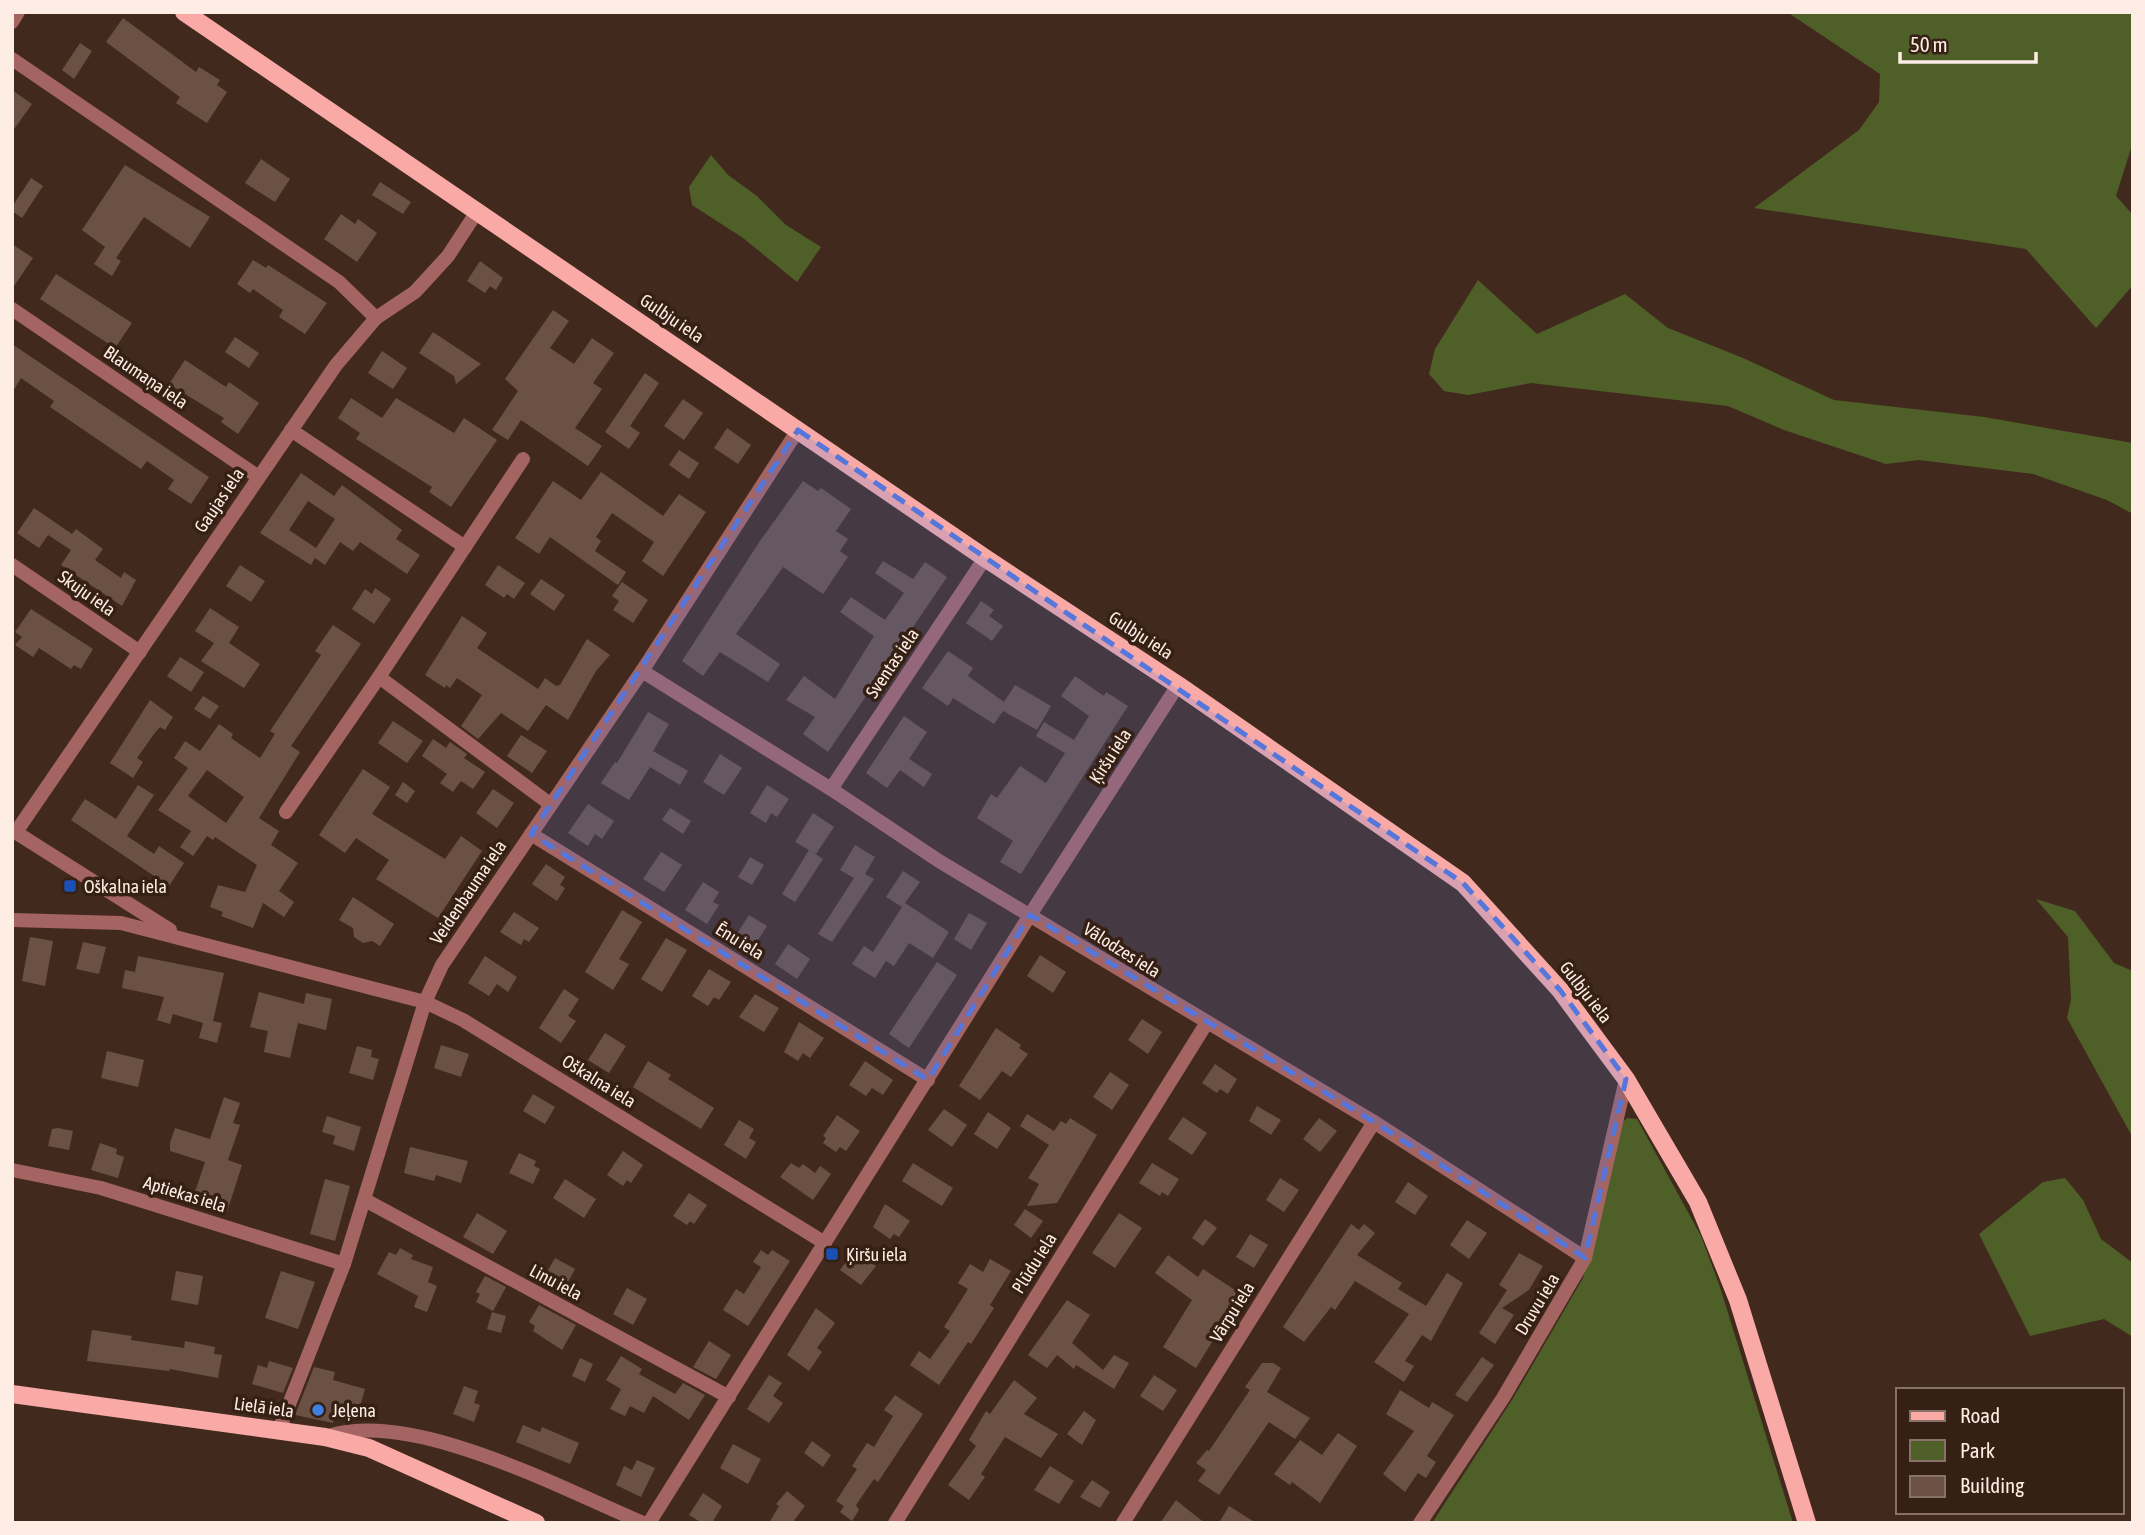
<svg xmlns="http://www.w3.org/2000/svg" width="2145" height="1535" font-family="'Asap Condensed',sans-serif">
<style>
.green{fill:#4f5f28}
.building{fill:#6b5144;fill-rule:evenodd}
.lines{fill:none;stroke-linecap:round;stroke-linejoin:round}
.minor{stroke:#a46562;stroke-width:14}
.primary{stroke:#f9aaa6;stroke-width:18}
.marked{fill:#5576db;fill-opacity:0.2;stroke:#5576db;stroke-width:5;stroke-dasharray:14 9;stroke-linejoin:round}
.transit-dot{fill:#1a4fb4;stroke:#362014;stroke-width:2.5}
.shop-dot{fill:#3f7fe0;stroke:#362014;stroke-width:2.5}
.labels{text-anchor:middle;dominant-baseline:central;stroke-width:7;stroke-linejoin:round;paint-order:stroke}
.street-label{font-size:18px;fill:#fdede5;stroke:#362014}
.poi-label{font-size:18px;fill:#fdede5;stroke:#362014;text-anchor:start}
</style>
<rect width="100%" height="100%" fill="#412a1d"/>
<g class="green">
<polygon points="1787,12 2133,12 2133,142 2116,196 2133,215 2133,285 2096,328 2026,249 1754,208 1859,130 1879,102 1880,74"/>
<polygon points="711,155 728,175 757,196 786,225 821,247 797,282 743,238 692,205 689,187"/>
<polygon points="1478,280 1537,334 1625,294 1668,328 1743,358 1834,400 1984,417 2133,443 2133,514 2107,500 2033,474 1919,460 1886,464 1784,430 1728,406 1531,383 1468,395 1444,391 1429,374 1435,349"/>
<polygon points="2036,899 2075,911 2114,963 2133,971 2133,1138 2067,1018 2071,1000 2068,937"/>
<polygon points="1627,1118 1637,1119 1701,1236 1720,1287 1793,1523 1432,1523 1512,1400 1583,1278 1609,1184 1619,1126"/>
<polygon points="2065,1178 2083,1200 2101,1239 2133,1263 2133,1337 2104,1319 2030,1336 1979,1234 2043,1182"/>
</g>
<g class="building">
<polygon points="123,18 196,72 199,67 220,80 217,85 227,92 207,123 176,103 180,97 106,42"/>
<polygon points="80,43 92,51 74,79 62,70"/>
<polygon points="12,90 32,104 12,132"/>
<polygon points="261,159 290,179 275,202 245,183"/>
<polygon points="125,165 210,217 190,248 144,217 116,258 121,261 112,276 94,264 105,247 82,230"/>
<polygon points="31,178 43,186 22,218 12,211 12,207"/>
<polygon points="380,182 411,202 403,214 372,195"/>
<polygon points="341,214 355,224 358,219 377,233 357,262 324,239"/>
<polygon points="12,244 33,258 12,289"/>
<polygon points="253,260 266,268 268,265 327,303 305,334 279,317 283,310 253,289 250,293 237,284"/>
<polygon points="480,261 503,278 496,290 490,286 485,293 467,281"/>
<polygon points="56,274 132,323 115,348 40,299"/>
<polygon points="553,310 569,321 550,348 574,364 592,338 614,353 593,383 602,389 575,428 602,446 588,466 521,420 508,440 492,430 518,391 505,379"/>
<polygon points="433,332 481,364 456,384 454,376 419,353"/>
<polygon points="235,337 259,353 249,368 225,352"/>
<polygon points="12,344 209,477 191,504 168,489 174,480 147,461 141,469 50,407 54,401 21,378 12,393"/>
<polygon points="382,351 407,368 393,389 368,373"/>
<polygon points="185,360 226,387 229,382 259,403 238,434 221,422 224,418 169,384"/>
<polygon points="645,373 659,383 630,426 640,433 629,449 605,432"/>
<polygon points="351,398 382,418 396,398 454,433 464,418 497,440 451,507 429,492 432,487 356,439 360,433 338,418"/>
<polygon points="683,399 703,413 684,440 664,426"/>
<polygon points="727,428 751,445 738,464 714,448"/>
<polygon points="679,450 699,463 689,479 669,465"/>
<polygon points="601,472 663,516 679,494 706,512 663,576 642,561 654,542 612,513 596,537 601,541 595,551 626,572 618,585 550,537 539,554 515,538 553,481 581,500"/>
<path d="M 301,473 L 334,496 L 342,485 L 402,530 L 396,539 L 420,555 L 407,574 L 360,542 L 353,551 L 340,542 L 325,565 L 315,558 L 311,565 L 260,533 ZM 308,501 L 335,519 L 316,548 L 289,530 Z"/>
<polygon points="803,481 818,491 821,488 851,509 836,531 848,539 840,551 848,557 823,594 783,567 736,634 780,664 768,682 720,652 703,676 682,661 760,541"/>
<polygon points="34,508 72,534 76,529 103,549 95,560 121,578 124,572 136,580 122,606 61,565 71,550 48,535 39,548 17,533"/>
<polygon points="883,561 913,579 925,562 947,577 828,752 803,734 815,717 786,700 804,676 835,699 874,636 840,612 851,597 885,620 904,593 875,573"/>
<polygon points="240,565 265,581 251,602 226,586"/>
<polygon points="498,565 525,583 514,599 507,594 504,598 485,585"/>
<polygon points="541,579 565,595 554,611 530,594"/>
<polygon points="622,582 648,600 633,623 613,610 619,601 612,596"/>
<polygon points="375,588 391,599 374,624 352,609 365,589 372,594"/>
<polygon points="981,601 994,610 989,616 1003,626 992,641 966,623"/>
<polygon points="210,608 239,627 229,643 260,664 244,688 201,661 214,643 195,631"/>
<polygon points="31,609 93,649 81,669 74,665 71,669 39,648 33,657 15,645 22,637 15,632"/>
<polygon points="462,616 487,633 477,648 538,689 545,678 556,686 560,685 587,639 610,655 596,671 568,720 546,705 528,731 501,713 478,739 461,726 482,695 457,678 450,688 446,685 445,688 425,675"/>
<path d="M 333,625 L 361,644 L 291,746 L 300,752 L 259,818 L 279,831 L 271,845 L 298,863 L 279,891 L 294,902 L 284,917 L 263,903 L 253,928 L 221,916 L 223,912 L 210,907 L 218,885 L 245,892 L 257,865 L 215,837 L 213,840 L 207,836 L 193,856 L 180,847 L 191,831 L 158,810 L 188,768 L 174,758 L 185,741 L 200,751 L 219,724 L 233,734 L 231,738 L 260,758 L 275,734 L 270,731 L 321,655 L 315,651 ZM 207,770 L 244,797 L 226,823 L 188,796 Z"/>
<polygon points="948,651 973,668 968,676 1004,702 1015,685 1051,706 1037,730 1003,711 994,724 953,698 948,706 922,688"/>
<polygon points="180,657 204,672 191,692 167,676"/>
<polygon points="1075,676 1104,696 1106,692 1128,706 1021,874 1000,862 1013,841 977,818 991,794 997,798 1020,766 1046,783 1065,753 1036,736 1044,722 1074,740 1089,716 1061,696"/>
<polygon points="203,696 219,706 210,719 194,709"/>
<polygon points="150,700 173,717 165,730 160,727 154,734 137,758 143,762 133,778 110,763"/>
<polygon points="648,712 669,724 653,751 688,771 680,785 650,767 629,800 601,783 615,762 617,763"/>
<polygon points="904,716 927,732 909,759 932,774 924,787 900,770 887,788 866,773"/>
<polygon points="393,721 423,741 407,763 378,743"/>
<polygon points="521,735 547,751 532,773 507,756"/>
<polygon points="433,739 446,748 450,742 467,754 464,758 485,772 473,789 461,781 453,792 440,783 447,774 422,756"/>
<polygon points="720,754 742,768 724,795 703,782"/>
<polygon points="363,769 390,787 372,814 445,859 461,836 482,851 438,918 376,879 389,860 356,838 345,853 319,835"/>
<polygon points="403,782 415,791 407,803 395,795"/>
<polygon points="138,785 154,795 127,836 154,854 159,846 184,863 169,886 71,820 85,799 116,819"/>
<polygon points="767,785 789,799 777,817 771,813 766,823 750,813"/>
<polygon points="493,789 514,803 497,828 476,813"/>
<polygon points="588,804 614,821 602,839 595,834 588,846 568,833"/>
<polygon points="670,808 691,821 683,834 662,820"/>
<polygon points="813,813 834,827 816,854 795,842"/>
<polygon points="855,845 875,857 865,874 874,879 832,942 818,934 854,878 840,870"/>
<polygon points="809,850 823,859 795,902 782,894"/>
<polygon points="661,852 682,865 664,892 643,879"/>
<polygon points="750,857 764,865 752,885 738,877"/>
<polygon points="546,864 565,877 560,885 565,888 557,901 532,884"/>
<polygon points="903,871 920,882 905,903 949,932 933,958 909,943 894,966 886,961 875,978 852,964 864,946 873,952 902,907 886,897"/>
<polygon points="703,882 719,892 713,902 719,905 707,924 685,910"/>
<polygon points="353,897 394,924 380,946 372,941 363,943 354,937 353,928 339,920"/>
<polygon points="622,910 642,922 619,959 629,964 613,990 585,972"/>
<polygon points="514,912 539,928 529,942 524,939 521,945 500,932"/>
<polygon points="969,913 987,923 971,950 954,939"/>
<polygon points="749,915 767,926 753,948 735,937"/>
<polygon points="30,937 53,941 45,986 22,981"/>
<polygon points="666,938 687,950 662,992 641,979"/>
<polygon points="83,942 106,947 99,974 76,969"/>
<polygon points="788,944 810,959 797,979 775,964"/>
<polygon points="1040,955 1066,972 1053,993 1027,976"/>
<polygon points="138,956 224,973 213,1021 222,1023 217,1043 199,1038 203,1023 173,1014 170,1024 157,1020 164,997 122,988 125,970 135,972"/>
<polygon points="485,956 517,977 508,992 497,984 489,996 468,983"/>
<polygon points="937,962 957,975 909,1048 889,1034"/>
<polygon points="709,969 731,982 719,1000 714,997 708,1006 692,996"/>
<polygon points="564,989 579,999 568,1016 576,1021 561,1043 539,1028"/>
<polygon points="259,992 304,1004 306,993 332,999 326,1030 298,1023 290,1058 264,1052 268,1031 250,1027"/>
<polygon points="755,994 779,1008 764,1032 739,1017"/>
<polygon points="1142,1019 1162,1032 1148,1054 1128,1040"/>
<polygon points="799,1022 824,1038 810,1058 803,1053 798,1061 784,1052"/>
<polygon points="996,1028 1021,1045 1019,1048 1028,1054 1011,1077 1002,1071 980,1100 959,1086"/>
<polygon points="605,1033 626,1046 609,1073 588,1060"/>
<polygon points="441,1045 469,1054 461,1077 434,1068"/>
<polygon points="357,1046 372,1050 371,1057 379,1059 373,1080 349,1073"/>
<polygon points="107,1051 144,1060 138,1087 101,1078"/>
<polygon points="648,1061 671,1075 668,1079 714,1108 701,1129 633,1087"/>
<polygon points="865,1061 893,1080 883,1095 872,1088 866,1096 849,1085"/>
<polygon points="1215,1064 1237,1079 1228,1094 1220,1089 1217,1093 1202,1083"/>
<polygon points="1110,1072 1129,1085 1112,1110 1093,1097"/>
<polygon points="533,1094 555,1107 545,1124 523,1111"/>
<polygon points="224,1097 240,1103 233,1123 240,1125 228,1160 242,1165 227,1212 192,1201 205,1162 170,1151 170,1143 175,1128 210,1139"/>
<polygon points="1257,1106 1281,1120 1271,1135 1249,1121"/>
<polygon points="944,1109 967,1125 952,1147 928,1130"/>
<polygon points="988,1112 1011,1128 997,1149 974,1134"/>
<polygon points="1027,1114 1054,1131 1061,1121 1066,1124 1070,1118 1097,1135 1057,1203 1027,1206 1039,1184 1028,1178 1049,1145 1020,1126"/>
<polygon points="837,1115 860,1131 846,1151 840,1147 836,1152 823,1143 826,1138 823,1136"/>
<polygon points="327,1116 361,1127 354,1151 333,1144 335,1136 322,1132"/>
<polygon points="1183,1117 1207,1133 1192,1155 1168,1139"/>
<polygon points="1319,1118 1337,1131 1320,1152 1303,1139"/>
<polygon points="739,1120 754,1129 749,1138 756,1142 746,1159 724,1145"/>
<polygon points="58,1128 73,1131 69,1150 48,1146 52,1129"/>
<polygon points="100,1143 117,1149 116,1154 124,1157 118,1178 91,1170"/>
<polygon points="410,1147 468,1161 461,1183 436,1175 434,1181 404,1173"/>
<polygon points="623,1151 643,1165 631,1183 627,1180 623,1186 607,1175"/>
<polygon points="519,1153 536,1161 534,1166 540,1169 533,1184 509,1173"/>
<polygon points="791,1163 799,1168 803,1164 815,1173 820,1166 831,1174 813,1200 780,1177"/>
<polygon points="913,1163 953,1188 942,1206 902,1181"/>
<polygon points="1152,1163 1179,1179 1168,1196 1162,1192 1160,1196 1139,1183"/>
<polygon points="1280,1178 1299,1190 1284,1212 1266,1200"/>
<polygon points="325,1179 350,1186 335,1241 310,1234"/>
<polygon points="565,1179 596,1199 584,1218 553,1198"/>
<polygon points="1408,1182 1428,1196 1415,1215 1395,1202"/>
<polygon points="689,1193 707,1205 694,1224 690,1221 687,1225 673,1216"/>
<polygon points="885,1204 910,1221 899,1237 894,1234 890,1239 873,1227"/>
<polygon points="1025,1209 1043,1221 1031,1238 1014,1225"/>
<polygon points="477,1213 507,1231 493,1254 463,1237"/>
<polygon points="1119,1213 1142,1228 1115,1268 1092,1253"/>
<polygon points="1205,1219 1217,1228 1203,1246 1192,1238"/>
<polygon points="1467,1220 1487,1233 1469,1259 1450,1245"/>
<polygon points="1351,1224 1359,1230 1364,1224 1375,1233 1357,1255 1402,1283 1398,1289 1426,1306 1447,1273 1463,1283 1431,1341 1422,1335 1405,1361 1414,1366 1404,1382 1374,1362 1409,1314 1355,1281 1335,1310 1331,1307 1304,1342 1283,1327"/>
<polygon points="1250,1234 1268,1245 1254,1268 1236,1257"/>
<polygon points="400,1248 413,1255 411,1259 433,1267 428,1282 437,1286 427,1312 414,1307 418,1296 377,1274 389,1252 396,1255"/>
<polygon points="761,1250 768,1255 772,1250 790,1261 748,1326 723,1310 736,1289 744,1294 761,1267 753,1262"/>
<polygon points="855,1250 876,1266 861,1285 840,1270"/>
<polygon points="1519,1253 1543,1266 1529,1290 1502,1308 1514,1315 1495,1344 1479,1333 1507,1290 1499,1285"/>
<polygon points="1168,1255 1198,1277 1203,1269 1238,1292 1211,1335 1215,1337 1196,1368 1163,1347 1192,1300 1155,1273"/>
<polygon points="555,1258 575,1269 561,1295 540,1284"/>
<polygon points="990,1259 1011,1271 990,1305 994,1308 971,1344 968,1342 939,1385 910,1365 919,1351 930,1359 950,1331 944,1327 968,1289 958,1283 970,1264 983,1272"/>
<polygon points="176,1271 203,1276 198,1305 171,1300"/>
<polygon points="281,1271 315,1282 298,1329 265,1318"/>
<polygon points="485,1276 506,1287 493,1311 476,1302 480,1294 476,1292"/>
<polygon points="627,1288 647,1299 633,1325 613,1314"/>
<polygon points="1067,1300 1090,1315 1072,1343 1103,1370 1114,1355 1129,1363 1114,1389 1076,1365 1074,1369 1057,1355 1047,1368 1028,1355"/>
<polygon points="539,1305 576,1325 562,1350 533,1331 535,1326 529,1322"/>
<polygon points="816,1308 835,1323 817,1348 822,1352 809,1371 787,1355"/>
<polygon points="492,1312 506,1316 501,1333 487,1329"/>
<polygon points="92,1330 132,1336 131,1340 184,1348 185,1341 215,1347 214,1354 222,1355 218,1378 170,1369 169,1371 87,1361"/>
<polygon points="709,1341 731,1355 716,1379 693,1367"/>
<polygon points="621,1356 642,1369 639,1374 675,1394 683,1383 705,1395 689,1420 653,1396 644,1413 630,1406 625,1416 610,1409 621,1389 606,1380"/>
<polygon points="1482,1357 1494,1365 1467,1402 1455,1395"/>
<polygon points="580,1358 593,1364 585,1382 572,1376"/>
<polygon points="269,1361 293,1368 283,1393 252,1384 258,1365 267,1368"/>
<polygon points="1262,1363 1273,1363 1281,1368 1267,1392 1310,1418 1295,1439 1269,1422 1219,1495 1198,1481 1206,1470 1196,1463 1207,1450 1209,1451 1250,1390 1245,1387"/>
<polygon points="314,1367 335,1372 333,1380 365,1389 358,1413 336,1408 333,1423 295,1415"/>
<polygon points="769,1375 782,1383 773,1396 783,1403 769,1423 747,1409"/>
<polygon points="1154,1375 1177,1390 1163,1411 1140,1396"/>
<polygon points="1014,1380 1037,1398 1024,1414 1058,1434 1041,1458 1005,1437 981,1474 985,1477 969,1500 948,1485 976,1446 969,1440 986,1411 990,1414"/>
<polygon points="464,1386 478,1391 474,1403 480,1405 474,1422 453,1414"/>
<polygon points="1400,1390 1429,1408 1432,1402 1454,1415 1427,1456 1436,1462 1426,1478 1418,1473 1405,1492 1383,1474 1414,1431 1386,1414"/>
<polygon points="895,1395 923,1414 878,1482 874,1479 856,1505 859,1510 852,1521 840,1512 844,1506 836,1501 857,1469 852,1466 867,1443 874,1447 893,1416 884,1410"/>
<polygon points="1084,1411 1096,1420 1082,1445 1067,1434"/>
<polygon points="523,1425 540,1432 542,1427 579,1443 570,1464 516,1442"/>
<polygon points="1338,1433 1357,1446 1320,1503 1292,1482 1290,1485 1274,1474 1300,1440 1322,1455"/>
<polygon points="812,1441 831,1455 823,1467 804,1453"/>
<polygon points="733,1444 761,1459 748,1484 720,1468"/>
<polygon points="637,1460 655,1468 641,1497 616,1485 624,1466 632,1470"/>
<polygon points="1050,1466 1074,1481 1059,1504 1034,1490"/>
<polygon points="1092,1480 1110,1492 1100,1508 1080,1497"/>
<polygon points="787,1491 805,1506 792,1523 769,1523 779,1506 776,1504"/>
<polygon points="703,1493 722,1506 712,1523 702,1523 689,1515"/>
<polygon points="1176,1500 1187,1509 1205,1523 1160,1523"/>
<polygon points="1229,1506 1256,1523 1219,1523"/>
</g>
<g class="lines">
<g class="minor">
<polyline points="12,22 18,12"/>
<polyline points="12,59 339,282 376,318"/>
<polyline points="12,309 257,476"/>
<polyline points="291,430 465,547"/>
<polyline points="12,565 140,652"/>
<polyline points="642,671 831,789 939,861 1374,1122 1585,1258"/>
<polyline points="379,677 550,804"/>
<polyline points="831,789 985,558"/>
<polyline points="286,812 379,677 523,459"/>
<polyline points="12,830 170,930"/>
<polyline points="16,832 336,365 376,318 415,292 448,256 478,210"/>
<polyline points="531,834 928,1080"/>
<polyline points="12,920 121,923 425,1002 463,1020 825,1243"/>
<polyline points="12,1170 101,1188 344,1264"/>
<polyline points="365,1200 729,1397"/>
<polyline points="279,1430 344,1264 425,1002 442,965 642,671 798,430"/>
<path d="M 325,1437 C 410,1407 562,1489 643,1523"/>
<polyline points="649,1523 1030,915 1178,685"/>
<polyline points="895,1523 1206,1024"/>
<polyline points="1123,1523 1374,1122"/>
<polyline points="1420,1523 1503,1398 1585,1258 1626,1079"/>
</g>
<g class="primary">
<polyline points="184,12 985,558 1178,685 1463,883 1560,990 1626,1079 1698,1202 1738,1300 1807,1523"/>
<polyline points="12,1394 325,1437 369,1448 536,1523"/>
</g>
</g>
<path class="marked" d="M 798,430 L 1463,883 L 1560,990 L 1626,1079 L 1585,1258 L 1374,1122 L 1030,915 L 928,1080 L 531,834 Z"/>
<g class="transit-dot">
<rect x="63" y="879" width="14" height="14" rx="3.5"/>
<rect x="825" y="1247" width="14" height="14" rx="3.5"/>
</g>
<circle class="shop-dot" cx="318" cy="1410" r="7"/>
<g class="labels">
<g class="street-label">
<text transform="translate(672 318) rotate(34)">Gulbju iela</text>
<text transform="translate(146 377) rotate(34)">Blaumaņa iela</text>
<text transform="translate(219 500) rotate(-56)">Gaujas iela</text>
<text transform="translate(87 593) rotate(35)">Skuju iela</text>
<text transform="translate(1141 635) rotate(33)">Gulbju iela</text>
<text transform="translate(892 663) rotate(-56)">Sventas iela</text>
<text transform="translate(1110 756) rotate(-57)">Ķiršu iela</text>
<text transform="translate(468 892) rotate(-56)">Veidenbauma iela</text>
<text transform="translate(740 941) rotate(32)">Ēnu iela</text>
<text transform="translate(1122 950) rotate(32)">Vālodzes iela</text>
<text transform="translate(1586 992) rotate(52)">Gulbju iela</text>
<text transform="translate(599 1081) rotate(32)">Oškalna iela</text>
<text transform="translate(185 1194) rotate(17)">Aptiekas iela</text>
<text transform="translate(1034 1263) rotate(-58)">Plūdu iela</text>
<text transform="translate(556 1282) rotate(28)">Linu iela</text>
<text transform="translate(1537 1304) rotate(-59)">Druvu iela</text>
<text transform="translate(1232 1312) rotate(-58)">Vārpu iela</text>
<text transform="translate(264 1407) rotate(8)">Lielā iela</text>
</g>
<g class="poi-label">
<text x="84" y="886">Oškalna iela</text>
<text x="846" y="1254">Ķiršu iela</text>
<text x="332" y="1410">Jeļena</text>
</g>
</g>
<rect width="2145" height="1535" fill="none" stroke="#fdede5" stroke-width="28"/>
<rect x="1896" y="1388" width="228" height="126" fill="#362014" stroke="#867268" stroke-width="2"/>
<rect x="1910" y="1411" width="35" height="10" fill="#f9aaa6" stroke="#867268" stroke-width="2"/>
<text x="1960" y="1423" font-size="21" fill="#fdede5">Road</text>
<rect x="1910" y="1440" width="35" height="21" fill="#4f5f28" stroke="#867268" stroke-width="2"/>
<text x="1960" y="1458" font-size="21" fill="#fdede5">Park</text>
<rect x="1910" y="1476" width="35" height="21" fill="#6b5144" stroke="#867268" stroke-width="2"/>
<text x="1960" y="1493" font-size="21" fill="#fdede5">Building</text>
<path d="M1900 52v10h136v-10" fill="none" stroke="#fdede5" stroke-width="3.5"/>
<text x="1910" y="52" font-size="21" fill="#fdede5" stroke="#362014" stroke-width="5" paint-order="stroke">50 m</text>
</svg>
